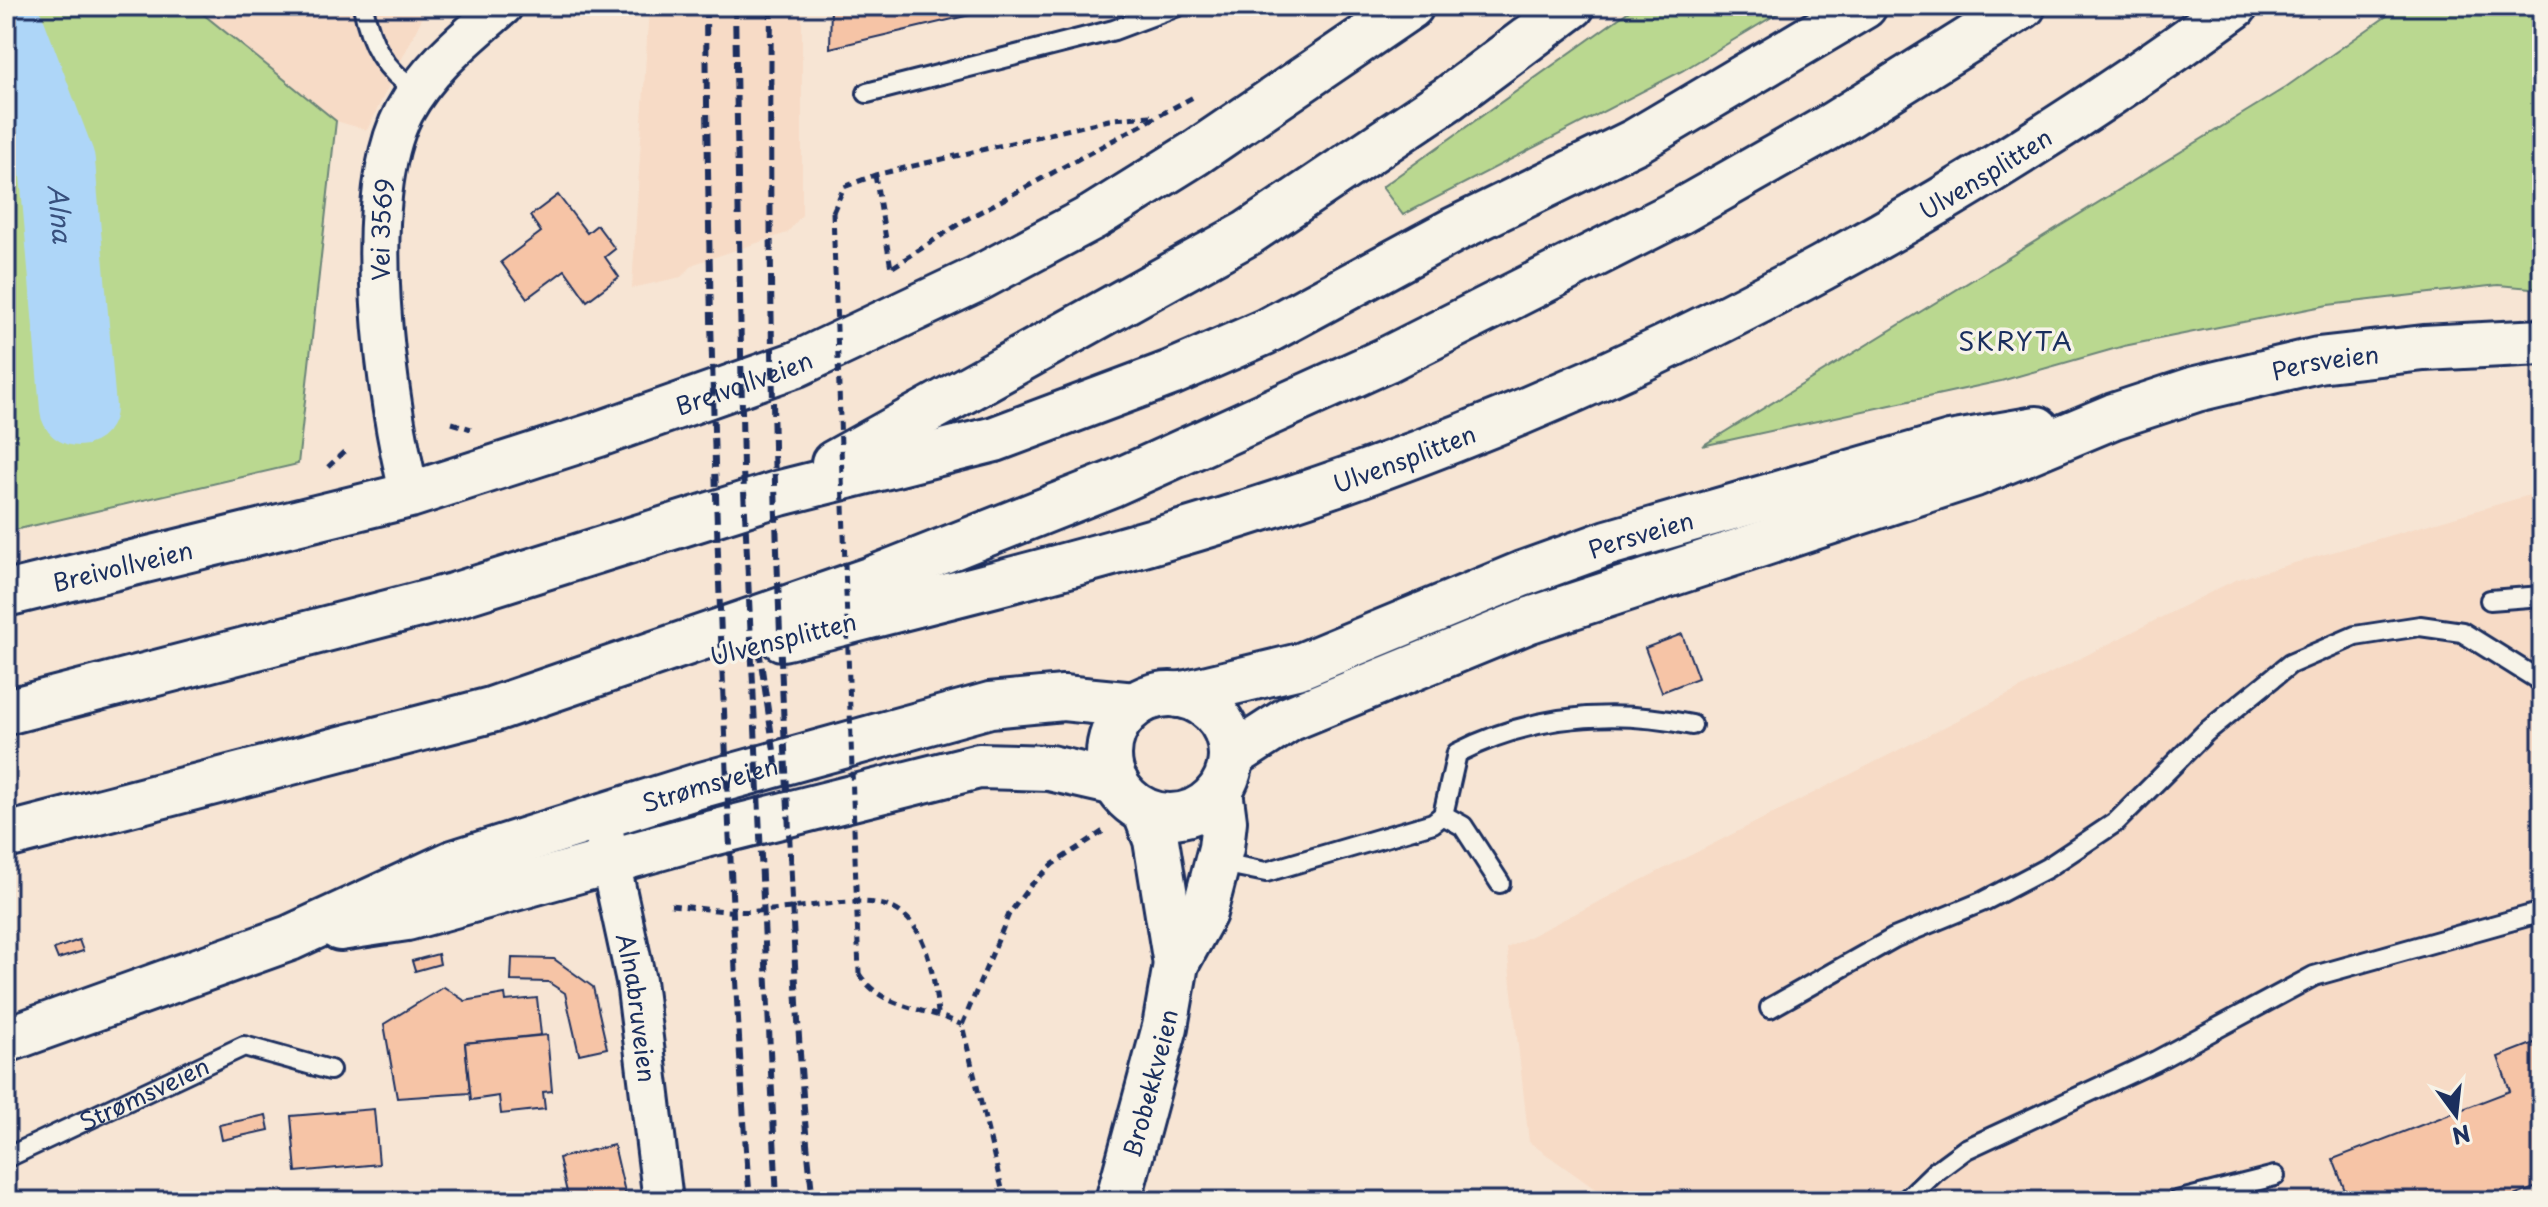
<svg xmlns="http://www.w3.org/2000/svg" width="2548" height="1207" font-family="'Playpen Sans',sans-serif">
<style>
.built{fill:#f7dbc6}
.green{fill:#bad890;stroke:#6a8477;stroke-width:2}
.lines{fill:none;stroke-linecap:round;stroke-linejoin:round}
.river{stroke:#aed6f8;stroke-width:76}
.building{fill:#f6c4a6;stroke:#1b2f5e;stroke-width:2}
.service-casing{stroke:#1b2f5e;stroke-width:24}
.minor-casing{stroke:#1b2f5e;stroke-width:44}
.tertiary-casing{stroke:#1b2f5e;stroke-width:50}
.secondary-casing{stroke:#1b2f5e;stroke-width:50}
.motorway-casing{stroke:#1b2f5e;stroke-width:50}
.path{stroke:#1b2f5e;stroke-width:5;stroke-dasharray:8 6;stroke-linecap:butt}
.service{stroke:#f7f3e8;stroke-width:18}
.minor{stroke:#f7f3e8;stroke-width:38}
.tertiary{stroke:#f7f3e8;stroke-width:44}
.secondary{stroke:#f7f3e8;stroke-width:44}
.motorway{stroke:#f7f3e8;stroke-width:44}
.rail{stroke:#1b2f5e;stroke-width:6;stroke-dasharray:12 6;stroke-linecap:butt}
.path-bridge{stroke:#1b2f5e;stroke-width:5;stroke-dasharray:8 6;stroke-linecap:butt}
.labels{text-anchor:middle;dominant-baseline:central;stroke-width:7;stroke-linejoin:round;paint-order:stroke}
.street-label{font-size:24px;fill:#1b2f5e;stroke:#f7f3e8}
.water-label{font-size:26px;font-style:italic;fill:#38507d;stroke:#f7f3e8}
.neighbourhood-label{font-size:26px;letter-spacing:2px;fill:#1b2f5e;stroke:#f7f3e8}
</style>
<rect width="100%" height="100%" fill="#f7e5d4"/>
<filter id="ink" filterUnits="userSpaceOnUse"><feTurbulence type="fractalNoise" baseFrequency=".0125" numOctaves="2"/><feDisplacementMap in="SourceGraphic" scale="16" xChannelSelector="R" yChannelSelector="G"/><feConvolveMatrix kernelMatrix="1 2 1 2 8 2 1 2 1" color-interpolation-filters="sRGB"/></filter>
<g filter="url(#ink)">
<g class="built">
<polygon points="193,6 428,6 367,130 336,121"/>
<polygon points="649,6 802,6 802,215 787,233 694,264 681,277 632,288"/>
<polygon points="2537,493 2542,493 2542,1179 2483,1201 1612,1201 1529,1142 1507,948 2235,580"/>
</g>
<g class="green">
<polygon points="6,6 193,6 336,121 298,464 6,532"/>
<polygon points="1636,6 1790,6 1682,71 1403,215 1382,187"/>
<polygon points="2401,6 2542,6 2542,289 2498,285 2328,305 2124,346 2001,381 1702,446 2283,89"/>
</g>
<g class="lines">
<path class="river" id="s1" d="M 6,27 L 57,162 L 78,408"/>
</g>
<g class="building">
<polygon points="831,6 1008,6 830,48"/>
<polygon points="558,195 587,233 597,225 615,249 605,257 619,277 587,301 565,270 527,298 501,262 541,232 530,216"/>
<polygon points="1682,634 1698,678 1662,692 1645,648"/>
<polygon points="79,940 83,951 58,959 54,949"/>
<polygon points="438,954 440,964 415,971 412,961"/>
<polygon points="512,958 554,959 593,987 607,1048 579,1054 565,993 548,982 511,981"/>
<polygon points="444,987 465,1001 505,994 506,1001 537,998 541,1035 465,1043 470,1093 397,1098 384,1024"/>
<polygon points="547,1035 552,1091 543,1092 545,1109 501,1114 499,1096 471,1100 465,1043"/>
<polygon points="2542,1040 2542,1185 2501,1201 2349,1201 2333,1159 2510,1091 2498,1057"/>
<polygon points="374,1109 379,1164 296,1172 291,1116"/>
<polygon points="266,1115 269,1130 222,1140 219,1125"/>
<polygon points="614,1145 627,1201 569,1201 559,1158"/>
</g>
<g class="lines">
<g class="service-casing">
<g id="service">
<path d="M 363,6 C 370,43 384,71 417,90"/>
<polyline points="867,93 1114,30 1178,6"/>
<polyline points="2490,600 2542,596"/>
<polyline points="1443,815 1463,826 1500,883"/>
<path d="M 1217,862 L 1266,872 L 1433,823 L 1443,815 L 1457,753 C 1532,715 1611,708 1692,725"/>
<polyline points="1770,1008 1894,938 1984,901 2047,868 2116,822 2206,732 2290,664 2355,636 2420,626 2462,632 2542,682"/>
<path id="s2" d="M 6,1158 L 244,1046 L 330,1070"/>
<polyline points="1905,1201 1935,1172 1966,1149 2156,1061 2314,976 2542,912"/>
<polyline points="2177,1201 2275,1176"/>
</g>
</g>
<g class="minor-casing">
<g id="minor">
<path id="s3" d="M 410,495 C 386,400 358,199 404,112 C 428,68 466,38 503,6"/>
<path id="s4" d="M 604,833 L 636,981 L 663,1201"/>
</g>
</g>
<g class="tertiary-casing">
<g id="tertiary">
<path id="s5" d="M 6,594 L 410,495 L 599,434 L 797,364 L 977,279 L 1093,217 L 1194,154 L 1411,6"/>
<polyline points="1145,811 1156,840 1176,964"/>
<path id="s6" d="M 1118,1201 L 1165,1027 L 1176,964 L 1204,913 L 1221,848 L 1224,821 L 1220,791"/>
</g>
</g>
<g class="secondary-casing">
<g id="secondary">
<circle cx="1170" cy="755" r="61"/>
<path id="s7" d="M 1179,695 L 1300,666 L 1522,574 L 1608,543 L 1950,444 L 2037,429"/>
<path id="s8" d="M 1232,756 L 1289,719 L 1530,620 L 1975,474 L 2114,416 L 2196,389 L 2318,360 L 2424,348 L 2542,342"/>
<polyline points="340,928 407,918 705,835 979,766 1050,768 1116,783"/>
<path id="s9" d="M 6,1040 L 290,938 L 453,863 L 698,786 L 990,705 L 1063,698 L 1135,705"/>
</g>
</g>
<g class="motorway-casing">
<g id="motorway">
<polyline points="834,463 1248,233 1449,98 1572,6"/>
<path id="s10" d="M 782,638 C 981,588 1183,540 1376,469 C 1682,358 1973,198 2235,6"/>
<polyline points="6,712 453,596 780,493 995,439 1171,373 1265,332 1454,230 1636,141 1864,6"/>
<polyline points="6,836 491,710 872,579 1112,484 1386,360 1679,212 1831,126 2023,6"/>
</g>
</g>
<g class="path">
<polyline points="875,175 891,268"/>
<polyline points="833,212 844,187 875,175 1113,119 1151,116"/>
<polyline points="893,267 965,220 1197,95"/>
<polyline points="452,423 471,429"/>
<polyline points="328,467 347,449"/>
<path d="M 671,905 C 699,908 729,913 757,911 C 868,904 924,868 938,1013"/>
<path d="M 859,974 C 884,1011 924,1006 962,1025"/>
<polyline points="1005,1201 962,1025 1009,914 1030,886 1053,864 1105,830"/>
</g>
<use href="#service" class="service"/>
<use href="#minor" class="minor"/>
<use href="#tertiary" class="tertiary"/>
<use href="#secondary" class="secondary"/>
<use href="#motorway" class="motorway"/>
<g class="rail">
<path d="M 706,6 C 708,272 716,537 728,803 C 734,936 739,1069 750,1201"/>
<polyline points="735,6 743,469 777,1201"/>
<path d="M 771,6 C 768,274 774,541 788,809 C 794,940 798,1071 813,1201"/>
<polyline points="759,649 776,764"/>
</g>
<polyline class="path-bridge" points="833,212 859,974"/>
</g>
</g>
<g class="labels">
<g class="street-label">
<text stroke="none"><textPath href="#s10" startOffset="1296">Ulvensplitten</textPath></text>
<text stroke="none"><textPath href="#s3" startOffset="268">Vei 3569</textPath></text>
<text stroke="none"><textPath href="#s8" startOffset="1166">Persveien</textPath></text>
<text stroke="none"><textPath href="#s5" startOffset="768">Breivollveien</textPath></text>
<text stroke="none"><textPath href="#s10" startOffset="648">Ulvensplitten</textPath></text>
<text stroke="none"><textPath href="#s7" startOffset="490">Persveien</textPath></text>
<text stroke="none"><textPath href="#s5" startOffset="120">Breivollveien</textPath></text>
<text transform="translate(783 638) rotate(-14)">Ulvensplitten</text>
<text stroke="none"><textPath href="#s9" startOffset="750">Strømsveien</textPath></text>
<text stroke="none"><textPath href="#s4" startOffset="178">Alnabruveien</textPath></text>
<text stroke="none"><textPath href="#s6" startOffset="122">Brobekkveien</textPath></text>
<text stroke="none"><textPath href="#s2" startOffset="152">Strømsveien</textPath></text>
</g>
<g class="water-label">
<text stroke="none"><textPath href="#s1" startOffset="196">Alna</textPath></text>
</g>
<g class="neighbourhood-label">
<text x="2016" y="340">SKRYTA</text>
</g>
</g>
<rect width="2548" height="1207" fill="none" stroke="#f7f3e8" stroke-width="32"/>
<rect x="16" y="16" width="2516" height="1175" fill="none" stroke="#1b2f5e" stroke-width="3" filter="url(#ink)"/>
<g transform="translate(2456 1115) rotate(165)" stroke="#f7f3e8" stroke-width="6" paint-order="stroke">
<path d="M0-6L14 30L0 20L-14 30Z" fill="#1b2f5e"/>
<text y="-12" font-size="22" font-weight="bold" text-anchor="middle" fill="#1b2f5e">N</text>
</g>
</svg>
